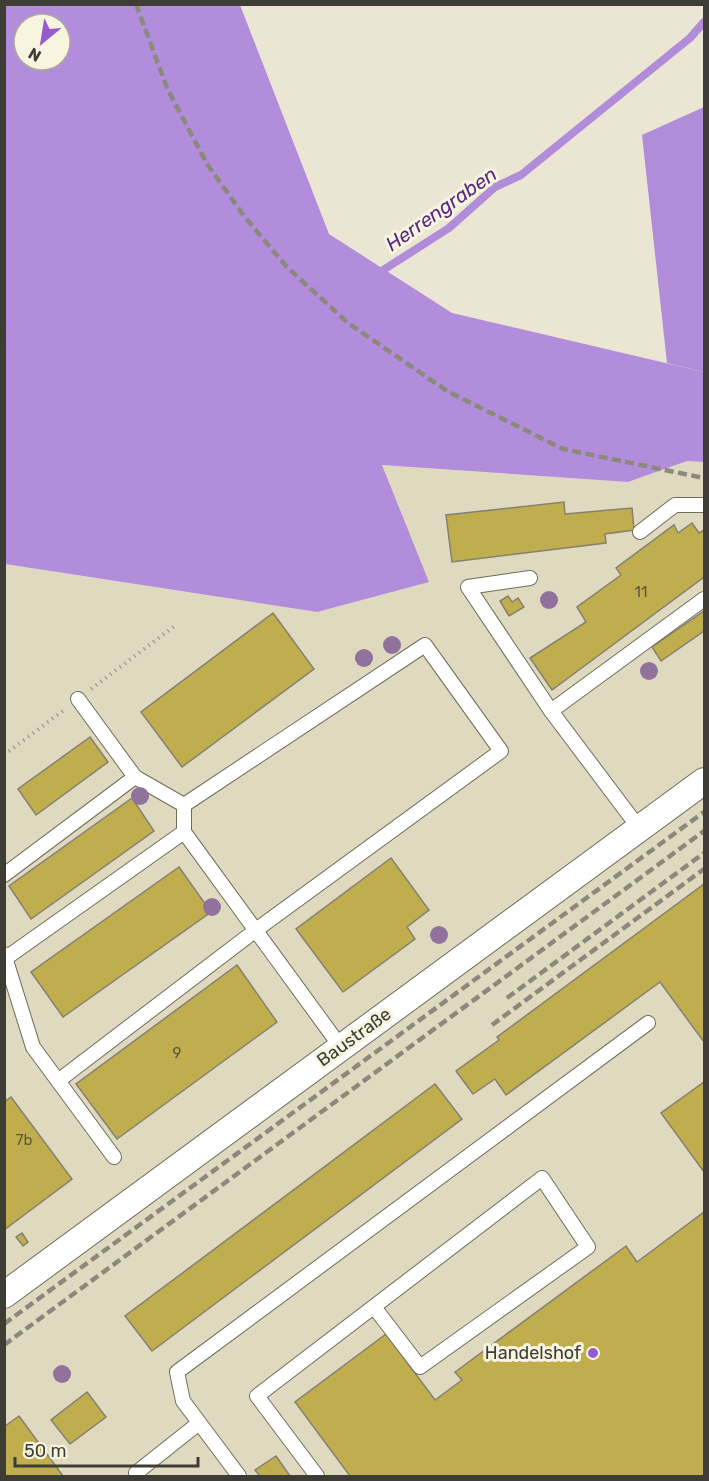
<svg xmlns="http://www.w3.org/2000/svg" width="709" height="1481" font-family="Rubik,sans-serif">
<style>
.built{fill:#dfdabf}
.forest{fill:#b28ddb;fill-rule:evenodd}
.water{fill:#b08cd9}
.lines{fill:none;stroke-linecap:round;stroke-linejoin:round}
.stream{stroke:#b08cd9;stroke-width:8}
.building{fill:#c0ad4e;stroke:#858170;stroke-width:1.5}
.lane-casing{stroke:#6f6c5b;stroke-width:16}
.street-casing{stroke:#6f6c5b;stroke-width:28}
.path{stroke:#a4a293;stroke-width:4;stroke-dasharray:1.5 4.5;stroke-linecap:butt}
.lane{stroke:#fff;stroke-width:14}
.street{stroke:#fff;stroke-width:26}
.rail{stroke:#8b897c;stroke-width:4.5;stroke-dasharray:9 4.5;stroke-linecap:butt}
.tree{fill:#91729d}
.poi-dot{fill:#9659cf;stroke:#f7f4e0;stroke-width:2}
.labels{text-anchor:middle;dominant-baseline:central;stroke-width:6;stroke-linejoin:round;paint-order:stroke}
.number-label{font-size:15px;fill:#5e593b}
.street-label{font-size:18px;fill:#3e3d35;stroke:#f7f4e0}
.poi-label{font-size:18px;fill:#3e3d35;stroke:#f7f4e0;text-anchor:end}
.water-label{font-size:20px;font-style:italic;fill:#5a2984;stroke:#f7f4e0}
</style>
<rect width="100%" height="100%" fill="#eae6d3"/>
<polygon class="built" points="687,461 704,462 704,1476 5,1476 4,564 317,612 381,465 628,482"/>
<path class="forest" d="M 4,5 L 240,5 L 329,234 L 452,313 L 704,372 L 704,462 L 687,461 L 628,482 L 382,465 L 429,582 L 317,612 L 5,564 ZM 24,24 L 60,24 L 60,60 L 24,60 Z"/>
<polygon class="water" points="704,107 704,372 667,363 642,135"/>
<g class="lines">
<polyline class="stream" points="4,333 76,338 377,274 449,228 495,187 521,175 690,38 704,22"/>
</g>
<g class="building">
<polygon points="564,502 565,514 632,508 634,530 605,534 606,543 452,562 446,515"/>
<polygon points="692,523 699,533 704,530 704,577 552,690 530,658 586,622 577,607 621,575 616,568 674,525 678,533"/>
<polygon points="508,596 512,602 518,598 524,607 509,616 500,601"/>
<polygon points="704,611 704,631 661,661 652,647"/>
<polygon points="273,613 314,669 182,767 141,712"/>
<polygon points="90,737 108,762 36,815 18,789"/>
<polygon points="132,798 154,831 31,919 9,886"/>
<polygon points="391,858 429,910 407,927 415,939 343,992 296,929"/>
<polygon points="179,867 211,912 63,1017 31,972"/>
<polygon points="704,884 704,1042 660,982 506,1095 495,1079 473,1094 456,1071 499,1040 497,1037"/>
<polygon points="237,965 277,1022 117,1139 76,1084"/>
<polygon points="704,1082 704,1172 661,1113"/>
<polygon points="435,1084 462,1119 152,1351 125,1316"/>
<polygon points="11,1097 72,1179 4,1230 4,1102"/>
<polygon points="704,1212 704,1476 350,1476 295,1402 386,1334 435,1400 462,1380 455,1372 626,1246 637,1262"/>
<polygon points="22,1233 28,1242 23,1246 16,1237"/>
<polygon points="87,1392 106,1417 70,1444 51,1420"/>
<polygon points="19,1416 63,1476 4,1476 4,1427"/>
<polygon points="276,1456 290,1476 260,1476 255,1470"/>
</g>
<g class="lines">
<g class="lane-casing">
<g id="lane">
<polyline points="640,532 675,505 704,505"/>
<polyline points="530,578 468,587 551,711"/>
<polyline points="78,699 135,777 184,805 184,832 340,1046"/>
<polyline points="639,828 551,711 704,599"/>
<polyline points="4,875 135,777"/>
<polyline points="4,954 33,1047 114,1157"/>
<polyline points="6,958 184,832"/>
<polyline points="58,1081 256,930 501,751 425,645 184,805"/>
<polyline points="136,1473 199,1423"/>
<polyline points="239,1476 183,1401 177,1372 648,1023"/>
<polyline points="317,1476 257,1396 542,1178 588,1247 420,1367 374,1307"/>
</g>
</g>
<g class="street-casing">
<polyline id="street" points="4,1295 704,781"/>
</g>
<g class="path">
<polyline points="91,689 176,625"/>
<polyline points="4,755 64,710"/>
</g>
<use href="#lane" class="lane"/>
<use href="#street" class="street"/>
<g class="rail">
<polyline points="136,4 167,88 207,164 244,216 286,266 348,323 447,391 563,449 704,478"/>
<polyline points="507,998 704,853"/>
<polyline points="492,1025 704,869"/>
<polyline points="4,1324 704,812"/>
<polyline points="4,1345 704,831"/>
</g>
</g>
<g class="tree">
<circle cx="549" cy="600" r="9"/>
<circle cx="392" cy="645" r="9"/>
<circle cx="364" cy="658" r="9"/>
<circle cx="649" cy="671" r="9"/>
<circle cx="140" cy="796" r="9"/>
<circle cx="212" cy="907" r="9"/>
<circle cx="439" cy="935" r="9"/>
<circle cx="62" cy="1374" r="9"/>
</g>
<circle class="poi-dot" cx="593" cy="1353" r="6"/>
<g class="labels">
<g class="number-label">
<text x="641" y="592">11</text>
<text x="177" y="1053">9</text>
<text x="24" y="1140">7b</text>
</g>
<g class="street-label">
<text transform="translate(354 1037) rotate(-36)">Baustraße</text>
</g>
<g class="poi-label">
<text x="581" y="1353">Handelshof</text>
</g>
<g class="water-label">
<text transform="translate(441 209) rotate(-35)">Herrengraben</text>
</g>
</g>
<rect width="709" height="1481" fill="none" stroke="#3e3d35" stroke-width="12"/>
<g transform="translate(42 42) rotate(210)"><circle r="28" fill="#f7f4e0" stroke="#adab9c" stroke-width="1.5"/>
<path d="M0-4.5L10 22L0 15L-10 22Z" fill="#9659cf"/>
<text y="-9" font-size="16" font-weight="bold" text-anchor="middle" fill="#3e3d35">N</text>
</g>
<path d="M15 1457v9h183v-9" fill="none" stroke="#3e3d35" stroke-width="3"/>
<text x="24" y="1457" font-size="18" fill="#3e3d35" stroke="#f7f4e0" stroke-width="4.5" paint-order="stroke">50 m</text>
</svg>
